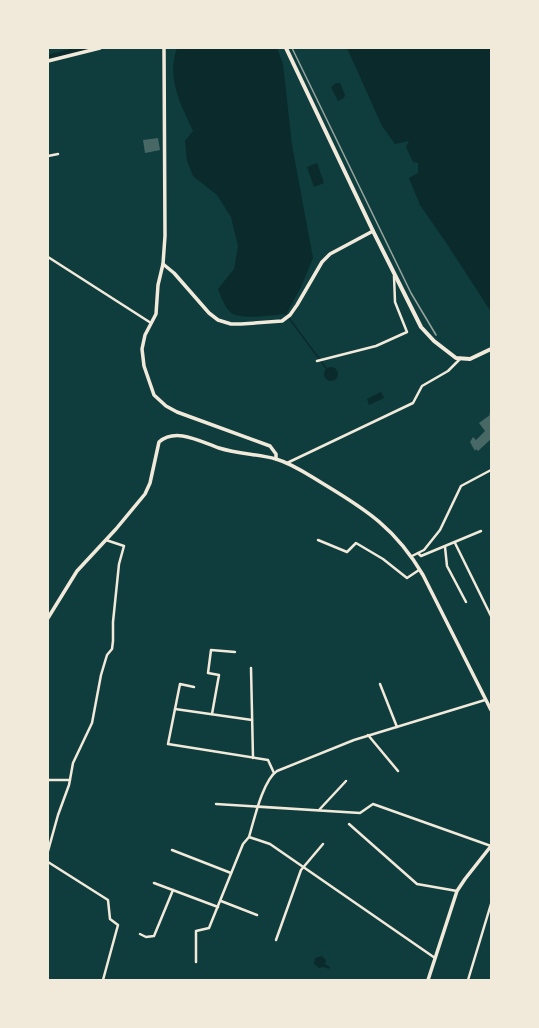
<svg xmlns="http://www.w3.org/2000/svg" width="539" height="1028" font-family="'Source Sans 3',sans-serif">
<style>
.water{fill:#0a2a2b}
.lines{fill:none;stroke-linecap:round;stroke-linejoin:round}
.stream{stroke:#0a2a2b;stroke-width:1.5}
.canal{stroke:#0a2a2b;stroke-width:4.5}
.building{fill:#486865}
.minor{stroke:#f1e9da;stroke-width:2.5}
.tertiary{stroke:#f1e9da;stroke-width:3.5}
.secondary{stroke:#f1e9da;stroke-width:4}
.rail{stroke:#97a49c;stroke-width:1.5}
</style>
<rect width="100%" height="100%" fill="#0f3d3e"/>
<g class="water">
<path d="M 177,48 L 277,48 L 283,64 L 292,145 L 313,258 L 301,287 L 286,314 C 274,315 236,321 229,311 C 224,305 221,296 218,289 L 234,269 L 238,246 L 231,217 L 217,195 L 193,176 L 187,161 L 185,141 L 193,131 C 181,105 166,78 177,48 Z"/>
<polygon points="347,48 491,48 491,312 447,244 420,205 409,178 418,173 418,163 413,162 406,147 409,141 395,144 382,126"/>
<polygon points="336,83 340,83 345,95 344,98 338,101 331,87"/>
<polygon points="317,163 324,183 314,187 307,167"/>
<circle cx="331" cy="374" r="7"/>
<polygon points="381,392 384,398 369,405 367,399"/>
<polygon points="322,956 326,960 325,964 330,967 329,969 323,967 319,968 314,964 315,958"/>
</g>
<g class="lines">
<polyline class="stream" points="286,314 326,368"/>
<polyline class="canal" points="48,57 83,48"/>
</g>
<g class="building">
<polygon points="158,138 160,150 145,153 143,140"/>
<polygon points="491,412 491,439 478,451 476,449 475,451 470,442 473,437 476,440 485,431 479,423 490,415 489,414"/>
</g>
<g class="lines">
<g class="minor">
<polyline points="48,156 58,154"/>
<polyline points="48,257 151,323"/>
<polyline points="317,361 376,346 407,332 395,302 394,276"/>
<polyline points="287,463 413,403 422,386 448,371 460,359"/>
<polyline points="318,540 347,552 356,543 383,559 407,578 419,570"/>
<polyline points="455,543 491,616"/>
<polyline points="445,547 447,566 466,602"/>
<polyline points="418,553 421,556 481,531"/>
<polyline points="412,556 424,550 440,530 461,486 491,470"/>
<polyline points="251,668 253,758"/>
<polyline points="380,684 397,727"/>
<polyline points="194,687 180,684 168,744 268,760 274,773"/>
<polyline points="175,709 252,720"/>
<polyline points="212,714 219,675 208,673 211,650 235,652"/>
<polyline points="368,735 398,771"/>
<polyline points="48,780 70,780"/>
<polyline points="216,804 360,813 373,804 491,846"/>
<polyline points="319,810 346,781"/>
<polyline points="349,824 417,884 457,891"/>
<polyline points="172,850 231,873"/>
<polyline points="48,851 58,815 69,785 73,763 92,723 101,675 107,655 112,649 113,641 113,622 119,564 124,546 106,540"/>
<polyline points="48,862 108,900 110,919 118,925 103,980"/>
<polyline points="154,883 218,907"/>
<polyline points="221,901 257,915"/>
<polyline points="140,934 146,937 154,936 173,890"/>
<polyline points="276,940 301,870 323,844"/>
<path d="M 435,958 L 270,844 L 249,837 C 254,820 263,780 277,771 L 354,740 L 485,700"/>
<polyline points="196,962 196,931 209,928 243,844 249,837"/>
<polyline points="468,980 491,904"/>
</g>
<g class="tertiary">
<polyline points="164,48 165,236 163,264 158,285 156,314 145,335 142,349 144,366 154,395 166,406 177,412 270,446 276,454 276,459"/>
<polyline points="48,61 100,48"/>
<polyline points="163,264 174,273 209,313 218,320 231,324 241,324 282,321 290,315 297,305 322,262 330,254 373,231"/>
<path d="M 48,618 L 77,571 L 116,529 L 145,494 L 150,483 L 159,442 C 176,427 201,442 219,448 C 238,454 257,454 276,459 C 293,464 307,474 322,483 C 367,510 396,529 423,575 L 491,710"/>
<polyline points="428,980 457,891 465,879 491,846"/>
</g>
<polyline class="secondary" points="286,48 373,231 421,327 434,341 456,358 470,359 491,349"/>
<polyline class="rail" points="292,48 411,293 436,335"/>
</g>
<rect width="539" height="1028" fill="none" stroke="#f1e9da" stroke-width="98"/>
</svg>
